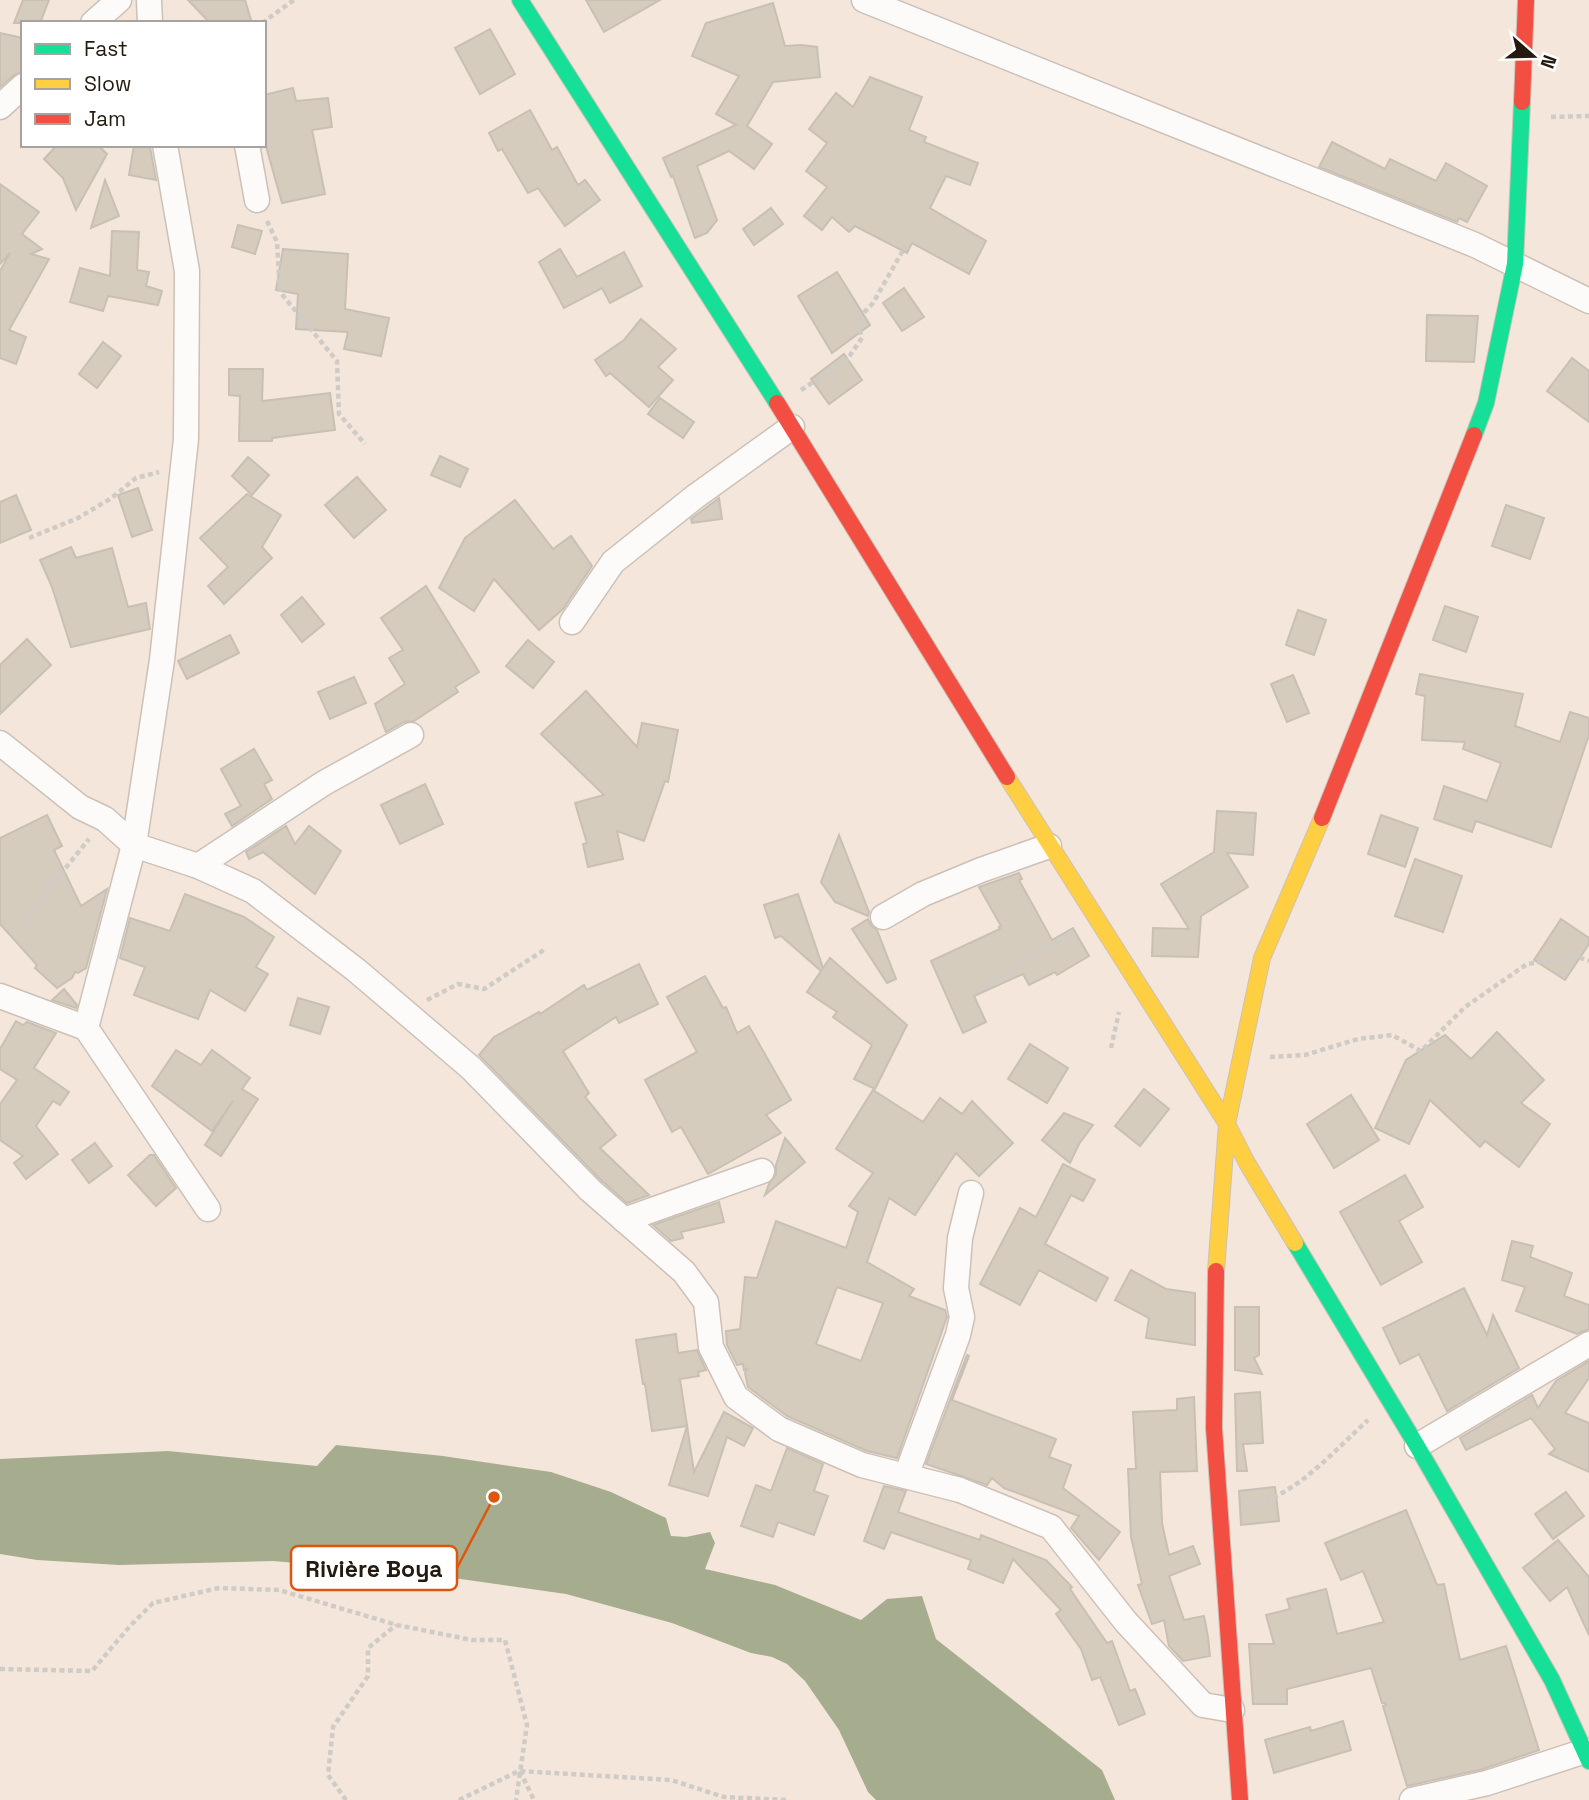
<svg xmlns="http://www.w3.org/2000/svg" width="1589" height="1800" font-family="'Space Grotesk',sans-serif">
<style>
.water{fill:#a6ad8e}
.building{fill:#d5ccbe;stroke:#c8c0b4;stroke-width:2;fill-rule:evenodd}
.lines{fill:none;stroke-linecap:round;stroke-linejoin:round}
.street-casing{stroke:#cdc1b7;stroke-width:27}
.fast-casing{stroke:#cdc1b7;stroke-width:18}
.slow-casing{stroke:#cdc1b7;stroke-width:18}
.jam-casing{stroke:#cdc1b7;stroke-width:18}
.path{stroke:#cfcbc6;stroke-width:4.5;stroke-dasharray:5 3.5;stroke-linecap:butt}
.street{stroke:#fdfbf9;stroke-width:24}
.fast{stroke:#16e098;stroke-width:16}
.slow{stroke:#ffcf43;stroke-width:16}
.jam{stroke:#f24e42;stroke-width:16}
.leader{fill:none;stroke:#de560c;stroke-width:2.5}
.callout-dot{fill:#de560c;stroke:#fff;stroke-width:2.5}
.callout{fill:#fff;stroke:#de560c;stroke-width:2.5}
.callout-label{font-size:23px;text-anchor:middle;font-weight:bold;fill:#251a10}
</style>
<rect width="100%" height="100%" fill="#f4e6da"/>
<polygon class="water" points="336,1445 443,1456 551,1472 611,1492 666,1518 671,1536 686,1537 710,1532 715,1543 705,1569 775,1585 861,1620 887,1599 922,1596 936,1639 1102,1770 1115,1800 876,1800 868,1792 839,1730 805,1681 787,1664 772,1657 751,1653 672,1623 566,1594 425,1574 273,1561 119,1565 37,1560 0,1554 0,1459 168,1451 317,1466"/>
<g class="building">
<polygon points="23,0 49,0 40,23 14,23"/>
<polygon points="188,0 245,0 252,23 210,23"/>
<polygon points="586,0 660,0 604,32"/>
<polygon points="773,3 785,46 801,45 817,47 820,77 773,82 747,126 772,144 754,169 729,151 697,166 717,220 707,233 695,238 673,176 671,177 663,158 736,125 716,114 739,76 692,56 706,23"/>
<polygon points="490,29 515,74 480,94 455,48"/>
<polygon points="0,33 23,38 23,72 14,75 0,87"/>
<polygon points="870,77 922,97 909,130 926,137 924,142 978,163 970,185 946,176 930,208 986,241 969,274 912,243 907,253 855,226 849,232 832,217 822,230 804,216 827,187 806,171 827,143 809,129 836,93 853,107"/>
<polygon points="293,88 296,101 328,98 332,127 312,130 325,194 282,203 264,139 264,95"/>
<polygon points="530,110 552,150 557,147 578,185 585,180 600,200 565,226 538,188 528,193 502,149 498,151 489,133"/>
<polygon points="1332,142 1385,169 1390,159 1436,181 1446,163 1487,186 1467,222 1459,218 1457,222 1319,167"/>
<polygon points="57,145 98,145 107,154 76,210 63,178 44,159"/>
<polygon points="134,145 150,147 156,180 129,175"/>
<polygon points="105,180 119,216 91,228"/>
<polygon points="0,184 39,212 22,234 42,249 31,254 49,259 9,330 26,337 16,364 0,358 0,271 10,253 0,264"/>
<polygon points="771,208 783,224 754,245 743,229"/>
<polygon points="238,225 262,231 255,254 232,247"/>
<polygon points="112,231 139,232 137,270 149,272 146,286 162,291 158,305 108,296 103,311 70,302 80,268 110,276"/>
<polygon points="283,249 348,254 345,309 389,318 381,356 344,349 348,332 296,329 298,294 276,290"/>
<polygon points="560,249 577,277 624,252 642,286 610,303 602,288 564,308 539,262"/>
<polygon points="837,272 870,325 832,353 798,296"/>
<polygon points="904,288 924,317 902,331 883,303"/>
<polygon points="1427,315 1478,316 1474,362 1426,361"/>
<polygon points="641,319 676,349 658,367 673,380 649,407 610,373 606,376 595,360 624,340"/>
<polygon points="103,342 121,356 97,388 79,374"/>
<polygon points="844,354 862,380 829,404 811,379"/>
<polygon points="1572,358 1589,371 1589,422 1547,391"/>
<polygon points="229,369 263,369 262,401 330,393 335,430 272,438 272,441 239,441 240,396 229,395"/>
<polygon points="660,398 694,422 683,438 648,414"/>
<polygon points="440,456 468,469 460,487 431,475"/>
<polygon points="248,457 269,475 252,495 232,476"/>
<polygon points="357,477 386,510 354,538 325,505"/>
<polygon points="138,488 152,530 132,537 118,495"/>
<polygon points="247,494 281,515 262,547 272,558 224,604 208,586 228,567 200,538"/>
<polygon points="16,495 31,530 0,543 0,502"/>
<polygon points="719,498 722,519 692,523 691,519"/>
<polygon points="515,500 553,549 571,536 592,566 563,609 539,630 494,579 474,611 439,588 465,538"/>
<polygon points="1506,505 1544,518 1530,559 1492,546"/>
<polygon points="71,547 76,558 112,548 128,607 146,603 150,629 71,647 52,587 40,560"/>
<polygon points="426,586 479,672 455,687 458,692 414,721 404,722 386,732 375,704 405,684 389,658 403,650 381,618"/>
<polygon points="302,597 324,624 302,642 281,615"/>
<polygon points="1445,606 1478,617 1466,652 1433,640"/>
<polygon points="1298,610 1326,620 1314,655 1286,645"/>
<polygon points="230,635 239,653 187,679 178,661"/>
<polygon points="27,639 51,665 0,714 0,665"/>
<polygon points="528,640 554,662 533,688 506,666"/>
<polygon points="1420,674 1523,694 1515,726 1560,742 1570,712 1589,718 1589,735 1551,847 1476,821 1472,832 1434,819 1444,786 1487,801 1501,763 1463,749 1465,742 1422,740 1425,696 1416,694"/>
<polygon points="1293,675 1309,713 1287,722 1271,684"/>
<polygon points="354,677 366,703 330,719 318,692"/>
<polygon points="586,691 637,747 642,723 678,730 668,782 665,781 644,841 617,831 623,859 588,867 583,844 587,843 575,803 604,795 541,734"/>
<polygon points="254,749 272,780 264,784 272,799 232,826 225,814 241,806 221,769"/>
<polygon points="425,784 443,824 400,844 381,805"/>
<polygon points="1217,811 1256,813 1253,855 1227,853 1248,887 1201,916 1198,957 1152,956 1153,928 1189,929 1161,884 1214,852"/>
<polygon points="47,815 62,846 54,850 81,906 107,889 86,968 78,973 75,972 72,978 57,988 35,968 37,965 0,924 0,838"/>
<polygon points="1381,815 1418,828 1405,867 1368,854"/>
<polygon points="286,826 295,844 309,826 341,851 315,894 263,852 249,859 246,852"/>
<polygon points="839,835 869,912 868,916 835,902 821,882"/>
<polygon points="1415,859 1462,876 1443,932 1395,916"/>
<polygon points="1019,873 1022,879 1019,880 1052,940 1073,928 1089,956 1057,975 1055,972 1029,985 1023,974 974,996 986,1022 963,1033 931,961 1000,929 999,927 1001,926 979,887"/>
<polygon points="185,894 244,917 274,937 256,967 268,974 245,1011 210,990 198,1019 134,995 145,967 120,958 130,918 170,931"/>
<polygon points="798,894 823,968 830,958 907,1025 875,1089 854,1079 872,1045 833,1017 837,1012 807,992 821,971 781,936 775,938 764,905"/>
<polygon points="868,919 871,925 877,930 896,979 887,983 852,929"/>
<polygon points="1561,919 1589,938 1589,944 1565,980 1534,960"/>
<polygon points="639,964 658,1004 619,1023 616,1017 563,1051 589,1093 585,1097 616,1135 600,1148 649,1195 627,1203 600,1179 479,1055 494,1037 539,1012 540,1014 584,985 587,990"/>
<polygon points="705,976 723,1008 726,1007 737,1033 749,1026 791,1100 766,1115 781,1133 708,1174 681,1127 672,1132 645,1080 697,1052 667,997"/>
<polygon points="64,989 77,1005 76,1008 52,1000"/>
<polygon points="298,998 329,1007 320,1034 290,1025"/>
<polygon points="16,1021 23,1025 27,1022 56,1033 34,1068 69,1092 60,1105 53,1101 36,1126 58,1154 26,1179 14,1163 23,1156 0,1140 0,1104 17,1080 0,1069 0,1049"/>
<polygon points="1497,1032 1544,1080 1521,1103 1550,1124 1519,1167 1485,1141 1480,1147 1430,1100 1409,1144 1375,1128 1406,1060 1445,1035 1471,1059"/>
<polygon points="1030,1044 1068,1068 1047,1103 1008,1079"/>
<polygon points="176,1050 201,1065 212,1050 250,1078 242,1089 258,1099 221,1156 205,1145 233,1101 212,1131 152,1086"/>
<polygon points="1144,1089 1169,1109 1140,1146 1115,1126"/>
<path d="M 873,1090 L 923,1122 L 940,1098 L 962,1114 L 972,1101 L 1013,1143 L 979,1176 L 956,1153 L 915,1215 L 889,1198 L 867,1262 L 914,1289 L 909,1296 L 945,1310 L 947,1317 L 897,1458 L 867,1451 L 787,1416 L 748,1387 L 745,1373 L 747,1369 L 744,1370 L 743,1364 L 737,1365 L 727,1345 L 726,1331 L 740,1329 L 745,1277 L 757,1278 L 776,1221 L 846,1248 L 858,1212 L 849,1206 L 873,1173 L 836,1149 ZM 837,1287 L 883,1303 L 861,1361 L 816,1344 Z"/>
<polygon points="1351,1095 1379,1140 1334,1168 1307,1124"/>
<polygon points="1064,1113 1093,1125 1079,1144 1070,1163 1042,1140"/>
<polygon points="785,1138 805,1162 765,1195 769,1184 776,1174 776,1165"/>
<polygon points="95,1143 112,1166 89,1183 72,1160"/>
<polygon points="150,1155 154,1155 176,1188 156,1206 128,1175"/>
<polygon points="1063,1164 1095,1180 1083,1201 1071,1195 1045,1244 1108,1278 1096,1301 1039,1270 1020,1305 980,1284 1020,1208 1036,1217"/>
<polygon points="1405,1175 1423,1207 1399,1221 1422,1262 1381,1285 1340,1212"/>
<polygon points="719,1202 724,1222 681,1232 683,1238 671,1241 653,1225"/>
<polygon points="1512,1241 1533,1246 1530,1257 1572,1273 1564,1296 1589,1305 1589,1329 1577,1334 1516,1311 1525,1287 1502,1280"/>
<polygon points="1131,1270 1166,1289 1195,1293 1195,1345 1146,1338 1149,1318 1115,1300"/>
<polygon points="1464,1288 1487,1335 1493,1315 1519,1368 1447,1411 1419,1354 1400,1364 1383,1328"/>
<polygon points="1235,1307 1259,1307 1259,1355 1254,1358 1262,1374 1235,1370"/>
<polygon points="676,1334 678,1353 697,1350 706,1370 698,1372 699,1376 680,1379 694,1472 724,1412 753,1428 744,1446 727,1437 708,1496 669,1485 687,1426 652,1431 645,1384 643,1384 636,1340"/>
<polygon points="967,1355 969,1356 952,1400 1056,1439 1049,1457 1071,1465 1063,1488 1120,1532 1099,1560 1071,1528 1079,1516 1004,1488 992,1478 987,1485 926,1464"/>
<polygon points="1589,1361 1589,1378 1565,1413 1589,1423 1589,1472 1549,1454 1555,1449 1531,1418 1466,1450 1460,1438 1532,1395 1538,1408 1556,1381"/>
<polygon points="1260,1392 1263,1443 1243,1444 1247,1471 1237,1471 1235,1394"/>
<polygon points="1194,1397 1197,1471 1160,1472 1162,1523 1169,1555 1193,1546 1200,1564 1169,1576 1184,1620 1204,1616 1208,1637 1210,1656 1183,1661 1169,1646 1164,1620 1152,1624 1138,1585 1142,1584 1131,1537 1128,1469 1136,1469 1133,1412 1177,1410 1177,1399"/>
<polygon points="787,1448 823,1464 814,1491 828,1496 814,1535 778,1522 773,1537 741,1526 756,1485 771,1491"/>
<polygon points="884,1486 906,1491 898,1512 980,1540 981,1535 1046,1560 1072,1587 1070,1589 1107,1643 1112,1641 1130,1691 1135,1689 1145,1714 1119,1725 1100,1677 1092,1680 1081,1649 1056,1614 1061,1610 1013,1559 1003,1583 968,1569 971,1560 891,1532 884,1549 864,1541"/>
<polygon points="1275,1487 1279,1521 1241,1525 1239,1491"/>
<polygon points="1566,1492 1584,1516 1553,1539 1535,1514"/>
<polygon points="1406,1510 1437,1585 1444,1584 1460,1660 1506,1646 1539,1750 1483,1769 1407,1786 1383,1706 1386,1705 1385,1703 1382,1703 1371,1668 1287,1689 1287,1704 1253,1704 1249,1644 1274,1644 1266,1615 1290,1609 1287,1599 1326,1589 1337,1634 1384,1622 1363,1571 1341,1580 1325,1543"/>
<polygon points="1558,1540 1589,1577 1589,1635 1567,1587 1550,1601 1523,1568"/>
<polygon points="1343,1721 1351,1750 1274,1773 1265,1740 1310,1727 1311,1731"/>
</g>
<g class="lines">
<g class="street-casing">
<g id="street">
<polyline points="149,0 150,23"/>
<polyline points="864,0 1475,245 1589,301"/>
<polyline points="93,23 119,0"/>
<polyline points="0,107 23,86"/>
<polyline points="247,145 257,200"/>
<polyline points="572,622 613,562 696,496 792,427"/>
<polyline points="0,743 80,807 105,819 134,845 198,866 253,891 356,970 471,1068 590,1190 684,1272 706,1302 711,1347 736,1397 779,1429 862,1465 960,1490 1051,1527 1126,1622 1203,1705 1232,1710"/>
<polyline points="198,866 324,783 411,735"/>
<polyline points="883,917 923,894 981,870 1049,846"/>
<polyline points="0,996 86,1028 134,845 162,660 186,439 187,271 165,145"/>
<polyline points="86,1028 208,1209"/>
<polyline points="624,1220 762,1171"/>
<polyline points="1417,1446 1589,1344"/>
<polyline points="906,1476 958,1335 962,1317 956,1288 960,1238 971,1193"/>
<polyline points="1412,1800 1487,1783 1585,1751"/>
</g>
</g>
<g class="fast-casing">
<g id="fast">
<polyline points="520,0 777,403"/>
<polyline points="1474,435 1486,403 1515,264 1522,102"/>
<polyline points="1295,1243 1417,1446 1552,1680 1589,1761"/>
</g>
</g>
<g class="slow-casing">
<g id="slow">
<polyline points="1007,777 1227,1124 1247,1163 1295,1243"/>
<polyline points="1216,1271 1227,1124 1262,958 1322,818"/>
</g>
</g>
<g class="jam-casing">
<g id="jam">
<polyline points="1522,102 1526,0"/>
<polyline points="777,403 1007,777"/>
<polyline points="1322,818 1474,435"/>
<polyline points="1216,1271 1214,1428 1240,1800"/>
</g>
</g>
<g class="path">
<polyline points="262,23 294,0"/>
<polyline points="1551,117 1589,116"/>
<polyline points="267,221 277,242 280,292 337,361 339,414 365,444"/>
<polyline points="801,390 846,361 862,338 857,320 873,303 914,231"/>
<polyline points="29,538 78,518 110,499 136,478 159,472"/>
<polyline points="23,921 89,839"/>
<polyline points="984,988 1071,933"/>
<polyline points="427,1000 458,984 484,989 544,950"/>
<polyline points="1111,1048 1119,1012"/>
<polyline points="1270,1057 1305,1055 1358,1039 1392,1035 1421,1051 1465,1007 1527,964 1578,957 1589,961"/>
<path d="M 1249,1505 C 1293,1499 1336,1449 1368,1420"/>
<polyline points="0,1669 92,1671 130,1626 153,1603 219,1588 279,1590 397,1625 472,1640 505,1640 527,1725 516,1800"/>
<polyline points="520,1771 534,1800"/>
<polyline points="346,1800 328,1775 333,1727 368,1676 368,1648 396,1625"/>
<polyline points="459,1800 519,1771 671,1780 724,1797 787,1800"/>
</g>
<use href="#street" class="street"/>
<use href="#fast" class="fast"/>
<use href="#slow" class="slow"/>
<use href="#jam" class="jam"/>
</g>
<path class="leader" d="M494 1497L457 1568"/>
<circle class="callout-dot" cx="494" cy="1497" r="7"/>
<rect class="callout" x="291" y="1546" width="166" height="44" rx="7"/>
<g class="callout-label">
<text x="374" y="1577">Rivière Boya</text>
</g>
<rect x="21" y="21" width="245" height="126" fill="#ffffff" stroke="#a8a39f" stroke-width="2"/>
<rect x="35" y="44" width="35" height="10" fill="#16e098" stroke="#a8a39f" stroke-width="2"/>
<text x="84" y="56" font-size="21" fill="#251a10">Fast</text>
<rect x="35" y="79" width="35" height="10" fill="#ffcf43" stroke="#a8a39f" stroke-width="2"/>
<text x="84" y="91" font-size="21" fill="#251a10">Slow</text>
<rect x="35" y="114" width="35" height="10" fill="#f24e42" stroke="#a8a39f" stroke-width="2"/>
<text x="84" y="126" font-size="21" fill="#251a10">Jam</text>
<g transform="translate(1533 56) rotate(110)" stroke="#ffffff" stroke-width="5" paint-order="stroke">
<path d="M0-5L12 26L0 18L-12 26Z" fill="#251a10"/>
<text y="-10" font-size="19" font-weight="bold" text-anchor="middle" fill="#251a10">N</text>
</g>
</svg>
